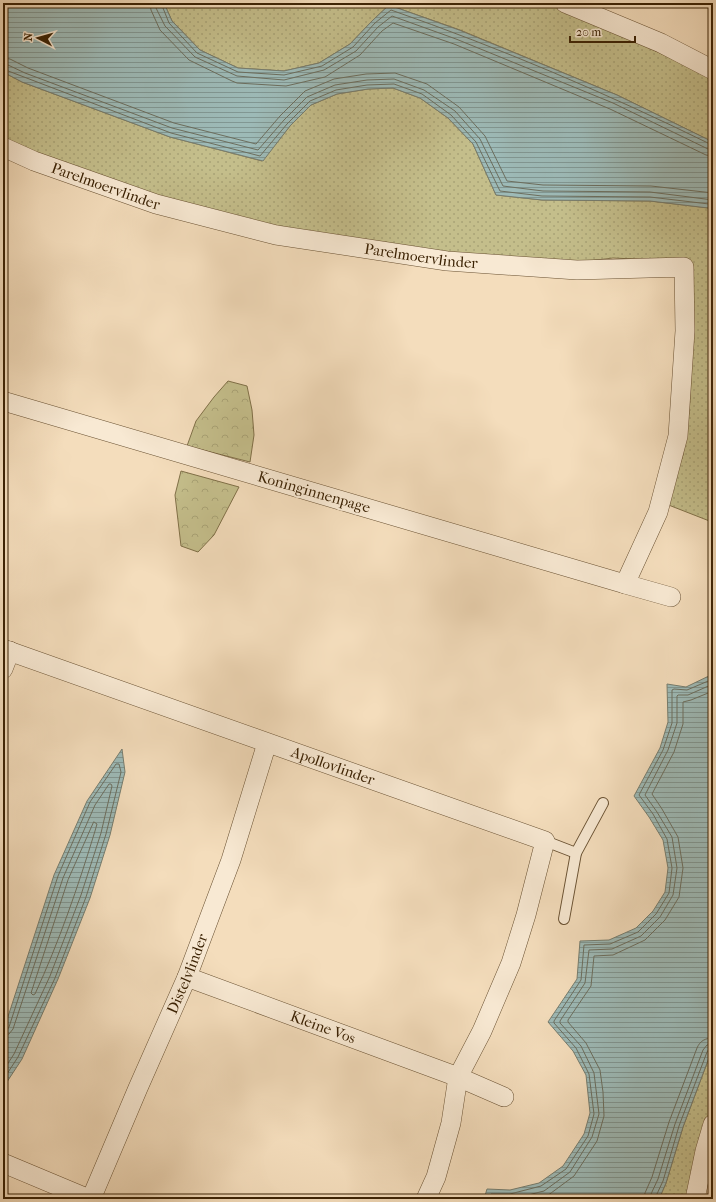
<svg xmlns="http://www.w3.org/2000/svg" width="716" height="1202" font-family="'IM FELL French Canon',serif">
<style>
.grass{fill:url(#grass-dots);stroke:#807048}
.park{fill:url(#park-crowns);stroke:#807048}
.water{fill:url(#water-rules);stroke:#767d6f}
.lines{fill:none;stroke-linecap:round;stroke-linejoin:round}
.shore{stroke:#6c6e5e;stroke-width:1}
.service-casing{stroke:#695132;stroke-width:12}
.minor-casing{stroke:#695132;stroke-width:20}
.service{stroke:#f8e9d3;stroke-width:10}
.minor{stroke:#f8e9d3;stroke-width:19}
.labels{text-anchor:middle;dominant-baseline:central;stroke-width:4;stroke-linejoin:round;paint-order:stroke}
.street-label{font-size:15px;fill:#3b2204;stroke:#f8e9d3}
</style>
<defs>
<pattern id="grass-dots" width="8" height="8" patternUnits="userSpaceOnUse"><rect width="8" height="8" fill="#c4be8b"/><path d="M2 2h.1M6 6h.1" fill="none" stroke="#a9a376" stroke-width="1.8" stroke-linecap="round"/></pattern>
<pattern id="park-crowns" width="20" height="18" patternUnits="userSpaceOnUse"><rect width="20" height="18" fill="#c4be8b"/><path d="M2 6a3 3 0 1 1 6 0M12 15a3 3 0 1 1 6 0" fill="none" stroke="#a9a376"/></pattern>
<pattern id="water-rules" width="6" height="5" patternUnits="userSpaceOnUse"><rect width="6" height="5" fill="#9dbab7"/><path d="M0 2.5h6" fill="none" stroke="#819793"/></pattern>
</defs>
<rect width="100%" height="100%" fill="#f4ddbc"/>
<filter id="stains"><feTurbulence type="fractalNoise" baseFrequency=".005" numOctaves="4"/><feColorMatrix values="0 0 0 0 .2 0 0 0 0 .09 0 0 0 0 .02 0 0 0 .5 -.17"/></filter>
<radialGradient id="worn" r=".72"><stop offset=".6" stop-color="#630" stop-opacity="0"/><stop offset="1" stop-color="#630" stop-opacity=".3"/></radialGradient>
<g class="grass">
<polygon points="164,3 555,3 685,65 713,80 713,142 617,95 460,30 389,5 372,21 350,44 319,63 284,71 238,68 200,50 172,21"/>
<polygon points="3,72 22,82 170,137 262,161 290,126 311,105 337,94 368,89 393,88 420,98 448,118 473,144 496,195 542,200 650,201 709,208 713,211 712,522 666,504 683,455 689,412 694,321 691,287 655,260 613,258 564,264 491,261 287,232 149,197 3,141"/>
<polygon points="713,1047 713,1108 708,1124 690,1199 659,1199 666,1183 683,1127"/>
</g>
<g class="park">
<polygon points="228,381 247,386 252,410 254,435 250,462 187,446 196,421 214,397"/>
<polygon points="181,471 239,487 214,535 198,552 181,546 175,495"/>
</g>
<g class="water">
<polygon points="3,3 164,3 172,21 200,50 238,68 284,71 319,63 350,44 372,21 389,5 459,30 617,95 713,142 713,211 708,208 650,201 542,200 496,195 473,144 448,118 420,98 393,88 368,89 337,94 311,105 290,126 263,161 170,137 22,82 3,72"/>
<polygon points="713,674 713,1047 683,1127 666,1183 659,1199 484,1199 487,1189 510,1190 539,1183 563,1166 584,1134 590,1113 586,1075 573,1051 548,1022 577,979 580,941 609,940 636,928 653,911 665,892 668,868 663,840 649,817 634,796 660,748 668,722 667,684 686,687"/>
<polygon points="122,749 125,772 110,835 90,898 58,979 22,1059 3,1088 3,1032 54,875 87,801"/>
</g>
<g class="lines">
<g class="shore">
<polyline points="150,3 151,10 160,30 189,60 232,81 237,83 286,86 325,77 360,55 382,31 393,23 454,44 610,109 706,155 713,156"/>
<polyline points="156,3 156,8 165,26 195,57 237,76 284,80 324,70 356,51 378,27 392,16 456,39 613,103 708,149 713,150"/>
<path d="M 161,3 L 169,23 L 197,53 L 238,72 L 284,75 L 322,66 L 353,47 L 375,23 L 391,10 C 500,48 606,93 710,144 L 713,145"/>
<polyline points="3,58 10,59 28,68 174,123 256,144 280,116 305,91 334,79 366,74 395,73 427,84 459,107 485,136 507,181 543,185 651,186 713,193"/>
<polyline points="3,64 8,65 25,73 172,128 258,150 284,120 307,97 335,85 367,80 394,79 424,90 455,111 480,139 503,186 543,191 650,192 713,200"/>
<polyline points="3,69 171,133 260,156 287,124 310,101 336,90 367,85 394,84 422,94 451,115 476,142 500,191 542,196 650,197 709,204 713,206"/>
<path d="M 94,822 L 97,824 L 95,831 C 78,887 59,942 35,994 L 33,995 L 31,993 L 68,880 Z"/>
<polyline points="3,1030 7,1030 9,1027 58,876 90,802 116,764 119,764 121,772 106,834 86,897 55,978 18,1057 3,1080"/>
<polyline points="3,1035 9,1034 13,1029 63,878 95,805 109,784 111,784 112,786 101,833 81,895 50,976 14,1054 3,1071"/>
<polyline points="489,1199 491,1194 510,1194 541,1186 566,1169 588,1136 594,1114 589,1074 576,1048 554,1023 554,1021 581,980 584,945 610,944 638,932 656,914 669,893 672,868 667,839 653,814 639,795 663,750 672,723 672,690 674,689 687,690 713,679"/>
<polyline points="494,1199 512,1199 544,1191 570,1172 592,1137 599,1114 594,1073 581,1046 560,1023 560,1021 585,983 589,950 612,949 641,936 660,917 673,895 677,868 672,837 657,812 645,795 668,750 677,723 677,696 678,695 688,695 713,684"/>
<polyline points="537,1199 547,1196 574,1176 597,1141 604,1116 603,1092 600,1070 586,1043 568,1022 568,1020 591,986 594,956 613,955 645,940 665,920 679,897 683,868 678,837 662,809 652,794 674,752 683,724 683,702 691,700 713,691"/>
<path d="M 644,1199 L 645,1193 L 652,1177 L 669,1122 L 697,1048 C 700,1041 705,1038 713,1038"/>
<polyline points="650,1199 651,1194 658,1179 675,1124 703,1050 707,1045 713,1044"/>
<polyline points="655,1199 656,1196 663,1181 679,1126 707,1052 709,1049 713,1049"/>
</g>
<g class="service-casing">
<g id="service">
<polyline points="545,841 576,853"/>
<polyline points="564,919 576,853 603,803"/>
</g>
</g>
<g class="minor-casing">
<g id="minor">
<polyline points="565,3 661,43 713,70"/>
<path id="s1" d="M 3,147 L 34,161 L 156,204 L 276,235 L 447,261 L 577,270 L 684,267 L 685,331 L 678,436 L 658,512 L 625,584 L 3,401"/>
<polyline points="625,584 671,597"/>
<path id="s2" d="M 3,649 L 545,841 L 526,915 L 511,963 L 482,1031 L 458,1077 L 451,1123 L 436,1177 L 426,1199"/>
<polyline points="3,669 10,651"/>
<path id="s3" d="M 187,977 L 458,1077 L 504,1097"/>
<polyline points="3,1163 89,1199"/>
<path id="s4" d="M 91,1199 L 138,1088 L 187,977 L 231,860 L 267,743"/>
<polyline points="695,1199 705,1151 713,1124"/>
</g>
</g>
<use href="#service" class="service"/>
<use href="#minor" class="minor"/>
</g>
<g class="labels">
<g class="street-label">
<text stroke="none"><textPath href="#s1" startOffset="110">Parelmoervlinder</textPath></text>
<text stroke="none"><textPath href="#s1" startOffset="434">Parelmoervlinder</textPath></text>
<text transform="translate(314 492) rotate(16)">Koninginnenpage</text>
<text stroke="none"><textPath href="#s2" startOffset="350">Apollovlinder</textPath></text>
<text stroke="none"><textPath href="#s4" startOffset="245">Distelvlinder</textPath></text>
<text stroke="none"><textPath href="#s3" startOffset="145">Kleine Vos</textPath></text>
</g>
</g>
<rect width="716" height="1202" fill="none" stroke="#f4ddbc" stroke-width="16"/>
<rect x="4" y="4" width="708" height="1194" fill="none" stroke="#3b2204" stroke-width="2"/>
<rect x="8" y="8" width="700" height="1186" fill="none" stroke="#3b2204"/>
<g transform="translate(38 38) rotate(276)" stroke="#f8e9d3" stroke-width="3" paint-order="stroke">
<path d="M0-3L7 15L0 10L-7 15Z" fill="#3b2204"/>
<text y="-6" font-size="11" font-weight="bold" text-anchor="middle" fill="#3b2204">N</text>
</g>
<path d="M570 36v6h65v-6" fill="none" stroke="#3b2204" stroke-width="2"/>
<text x="576" y="36" font-size="12" fill="#3b2204" stroke="#f8e9d3" stroke-width="3" paint-order="stroke">20 m</text>
<rect width="100%" height="100%" filter="url(#stains)"/>
<rect width="100%" height="100%" fill="url(#worn)"/>
</svg>
